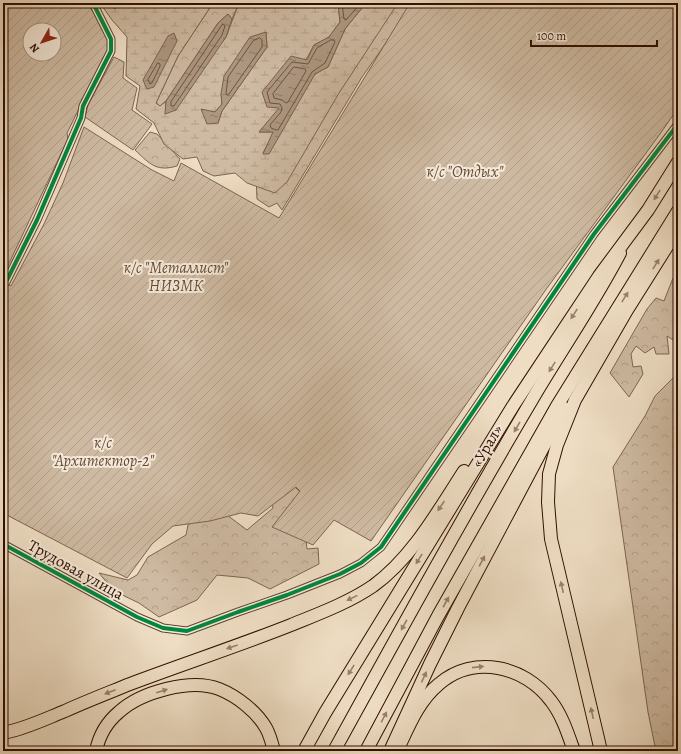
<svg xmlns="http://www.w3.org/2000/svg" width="681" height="754" font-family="Alegreya,serif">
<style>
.forest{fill:url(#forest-crowns);stroke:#7e6451}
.wetland{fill:url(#wetland-marsh);stroke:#7e6451;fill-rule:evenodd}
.garden{fill:url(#garden-furrows);stroke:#7e6451;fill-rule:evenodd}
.water{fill:url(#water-ripples);stroke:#7b604d}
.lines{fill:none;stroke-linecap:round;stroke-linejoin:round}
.shore{stroke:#6e5240;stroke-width:1}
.minor-casing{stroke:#5f4231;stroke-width:9}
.primary-casing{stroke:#2f0e00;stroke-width:14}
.trunk-casing{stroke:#2f0e00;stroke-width:14}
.minor{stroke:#f4e9d8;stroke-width:7}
.primary{stroke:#eeddc3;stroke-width:12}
.trunk{stroke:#eeddc3;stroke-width:12}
.cycleway-casing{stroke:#f4e9d8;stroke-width:6}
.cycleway{stroke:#00873e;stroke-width:4}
.oneway{fill:#98806b}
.labels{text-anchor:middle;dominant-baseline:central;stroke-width:4;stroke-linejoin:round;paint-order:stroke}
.park-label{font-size:16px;font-style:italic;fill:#674a39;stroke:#f4e9d8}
.street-label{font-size:16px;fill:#2f0e00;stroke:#f4e9d8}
</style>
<defs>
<pattern id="forest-crowns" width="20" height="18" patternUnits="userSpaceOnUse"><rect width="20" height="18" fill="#cebaa2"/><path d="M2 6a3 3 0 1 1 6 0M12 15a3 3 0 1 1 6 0" fill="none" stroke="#b19f8a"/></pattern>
<pattern id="wetland-marsh" width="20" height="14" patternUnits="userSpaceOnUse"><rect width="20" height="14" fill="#cebaa2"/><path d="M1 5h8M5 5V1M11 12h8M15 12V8" fill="none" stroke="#b19f8a"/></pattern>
<pattern id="garden-furrows" width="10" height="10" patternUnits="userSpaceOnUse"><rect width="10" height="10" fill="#cebaa2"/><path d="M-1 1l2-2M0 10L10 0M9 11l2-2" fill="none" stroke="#b19f8a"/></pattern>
<pattern id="water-ripples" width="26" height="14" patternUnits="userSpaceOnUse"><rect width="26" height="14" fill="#ad9781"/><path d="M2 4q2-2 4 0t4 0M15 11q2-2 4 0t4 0" fill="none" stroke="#8d7a67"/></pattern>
</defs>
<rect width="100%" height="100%" fill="#eeddc3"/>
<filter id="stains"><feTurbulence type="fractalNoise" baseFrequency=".005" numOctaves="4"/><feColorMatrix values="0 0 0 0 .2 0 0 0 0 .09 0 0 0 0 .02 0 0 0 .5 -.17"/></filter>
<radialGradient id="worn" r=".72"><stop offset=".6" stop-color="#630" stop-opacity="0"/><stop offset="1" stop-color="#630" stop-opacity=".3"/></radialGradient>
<g class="forest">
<polygon points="213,3 239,3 232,19 228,14 218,23 166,101 160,106 156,103 178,56"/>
<polygon points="369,3 414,3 362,77 282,210 277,203 269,207 257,199 256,176"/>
<path d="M 150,132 L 157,134 L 180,159 L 177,166 C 156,172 150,164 135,150 Z"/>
<polygon points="678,276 678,338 673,340 667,336 669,354 656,354 654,347 645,353 636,346 631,354 633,367 641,366 643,374 629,397 610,373 647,309 656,298 664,301 673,278"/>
<polygon points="678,373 678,751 656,751 648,712 613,467 645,416 655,396"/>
<polygon points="286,478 301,493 307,549 318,548 319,564 270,589 248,578 217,575 197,600 159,617 139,603 114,591 99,573 128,580 137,575 148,557 186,535 188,525 206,513 227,515 247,530 273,508 271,496"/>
</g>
<path class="wetland" d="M 100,3 L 109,3 L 115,9 L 120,3 L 213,3 L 178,56 L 156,103 L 160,106 L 166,101 L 166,114 L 226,37 L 239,3 L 338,3 L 340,22 L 329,37 L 314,45 L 280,108 L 259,132 L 274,132 L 263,153 L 315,74 L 328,67 L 345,29 L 366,3 L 398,3 L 339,93 L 287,182 L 275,193 L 247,183 L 235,173 L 214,176 L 203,171 L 197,157 L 183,159 L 164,144 L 154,123 L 136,109 L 140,86 L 126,76 L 127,37 L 112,20 ZM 266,32 L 267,47 L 222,111 L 218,123 L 201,110 L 215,112 L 222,104 L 221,94 Z"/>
<g class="garden">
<path d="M 3,3 L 88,3 L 108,38 L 108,50 L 67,133 L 68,139 L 3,276 ZM 30,30 L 54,30 L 54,54 L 30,54 Z"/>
<polygon points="410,3 678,3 678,108 660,134 547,288 371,541 334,520 313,545 272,527 300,491 296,487 258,516 241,513 210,521 173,526 152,544 127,578 3,513 3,290 7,284 11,286 44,224 63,183 84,127 152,170 174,181 181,163 279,218"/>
<polygon points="114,57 124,62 123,78 137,88 132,110 152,124 133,150 85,117 88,105"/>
</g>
<g class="water">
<polygon points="338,3 366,3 345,29 328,67 315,74 269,154 263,154 273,132 259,132 279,108 267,107 262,92 291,56 307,60 314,45 329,37 340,22"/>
<polygon points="228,14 232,19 226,37 176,110 165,114 166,101 218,23"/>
<polygon points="266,32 267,47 222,111 218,123 207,124 201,109 215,112 222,104 221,94 224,76 250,37"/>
<polygon points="174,33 177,41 154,87 147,89 143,80 168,36"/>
</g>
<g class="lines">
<g class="shore">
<polyline points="342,3 344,19 346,20 361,3"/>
<polygon points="223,24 225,26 222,35 174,106 171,106 171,102"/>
<polygon points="260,38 262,40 262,47 229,94 227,95 226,93 228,77 253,41"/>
<polygon points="331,40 334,40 335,42 325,63 312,72 278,130 276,130 271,128 270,125 281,112 282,108 280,104 270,103 267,92 292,62 308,64 317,48"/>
<polygon points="158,63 160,64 160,66 152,83 150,84 148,80"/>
<polygon points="294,67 305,69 306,71 288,102 286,103 282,100 274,98 273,94"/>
</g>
<g class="minor-casing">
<g id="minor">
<polyline points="3,284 6,282 37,220 81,118 83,106 111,51 111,39 93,3"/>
<polyline points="3,544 137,617 163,628 187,631 238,612 287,595 340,574 361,563 381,547 594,234 678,124"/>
</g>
</g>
<g class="primary-casing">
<g id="primary">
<path d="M 96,751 C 99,736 107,722 119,712 C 141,692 191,678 219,689 C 237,696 257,712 266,728 C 270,735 272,743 274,751"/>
<path d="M 334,751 C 400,631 466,511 536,393 C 564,346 595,301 620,253"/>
<polyline points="366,751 438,616 557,406 678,211"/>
<path d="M 397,751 C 408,728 418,701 439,684 C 474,654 525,666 551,701 C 562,715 568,734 574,751"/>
</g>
</g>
<g class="trunk-casing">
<g id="trunk">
<path d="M 3,733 C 25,729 45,719 65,711 C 87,701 108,693 130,684 C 183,664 238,646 291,625 C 318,614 348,603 373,586 C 412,558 438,511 464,471"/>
<polyline points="304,751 325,713 513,406 599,276 648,210 678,162"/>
<polyline points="390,751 430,664 458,608 564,408"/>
<polyline points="601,751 551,539 548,502 549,474 557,445 575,400 627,310 678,229"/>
</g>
</g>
<use href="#minor" class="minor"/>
<use href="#primary" class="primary"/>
<use href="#trunk" class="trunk"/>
<g class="cycleway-casing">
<g id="cycleway">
<polyline points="3,284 6,282 37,220 81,118 83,106 111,51 111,39 93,3"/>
<polyline points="3,544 137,617 163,628 187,631 238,612 287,595 340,574 361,563 381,547 594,234 678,124"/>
</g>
</g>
<use href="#cycleway" class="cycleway"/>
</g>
<defs><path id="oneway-solid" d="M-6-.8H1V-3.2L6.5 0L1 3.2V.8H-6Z"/></defs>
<g class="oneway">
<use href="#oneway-solid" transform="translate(657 195) rotate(122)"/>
<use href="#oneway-solid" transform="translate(656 264) rotate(-58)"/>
<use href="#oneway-solid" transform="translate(625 297) rotate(-58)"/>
<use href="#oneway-solid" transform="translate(574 314) rotate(123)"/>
<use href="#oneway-solid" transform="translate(552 367) rotate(122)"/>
<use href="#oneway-solid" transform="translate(517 427) rotate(120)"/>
<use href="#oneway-solid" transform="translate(441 506) rotate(124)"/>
<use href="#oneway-solid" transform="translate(419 559) rotate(122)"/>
<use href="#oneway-solid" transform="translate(482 561) rotate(-62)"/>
<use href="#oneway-solid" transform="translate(562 587) rotate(-103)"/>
<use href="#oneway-solid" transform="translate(352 598) rotate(154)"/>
<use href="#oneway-solid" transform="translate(446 602) rotate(-61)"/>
<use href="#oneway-solid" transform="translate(404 625) rotate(119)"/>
<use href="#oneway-solid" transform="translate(232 647) rotate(161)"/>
<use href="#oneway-solid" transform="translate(478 667) rotate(-6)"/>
<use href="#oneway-solid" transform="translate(351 670) rotate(122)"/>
<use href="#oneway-solid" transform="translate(424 677) rotate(-65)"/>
<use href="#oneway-solid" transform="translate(162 691) rotate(-17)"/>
<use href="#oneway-solid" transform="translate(110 692) rotate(159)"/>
<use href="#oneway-solid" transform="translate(592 713) rotate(-103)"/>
<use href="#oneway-solid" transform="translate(384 717) rotate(-62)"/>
</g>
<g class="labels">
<g class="park-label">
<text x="465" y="172">к/с "Отдых"</text>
<text x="176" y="268">к/с "Металлист"<tspan x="176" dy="18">НИЗМК</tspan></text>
<text x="103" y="443">к/с<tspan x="103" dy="18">"Архитектор-2"</tspan></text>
</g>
<g class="street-label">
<text transform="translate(487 446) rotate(-60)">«Урал»</text>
<text transform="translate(76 570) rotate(29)">Трудовая улица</text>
</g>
</g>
<rect width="681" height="754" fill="none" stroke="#eeddc3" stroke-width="16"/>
<rect x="4" y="4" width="673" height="746" fill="none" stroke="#2f0e00" stroke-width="2"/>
<rect x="8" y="8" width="665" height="738" fill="none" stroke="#2f0e00"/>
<g transform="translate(42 42) rotate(231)"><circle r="19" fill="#f4e9d8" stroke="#a59182"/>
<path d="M0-3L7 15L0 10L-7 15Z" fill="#8f2418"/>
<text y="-6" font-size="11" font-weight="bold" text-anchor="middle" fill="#2f0e00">N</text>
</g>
<path d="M531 40v6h126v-6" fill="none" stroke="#2f0e00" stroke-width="2"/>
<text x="537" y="40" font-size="12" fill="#2f0e00" stroke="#f4e9d8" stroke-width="3" paint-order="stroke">100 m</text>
<rect width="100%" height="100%" filter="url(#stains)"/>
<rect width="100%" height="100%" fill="url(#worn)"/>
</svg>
